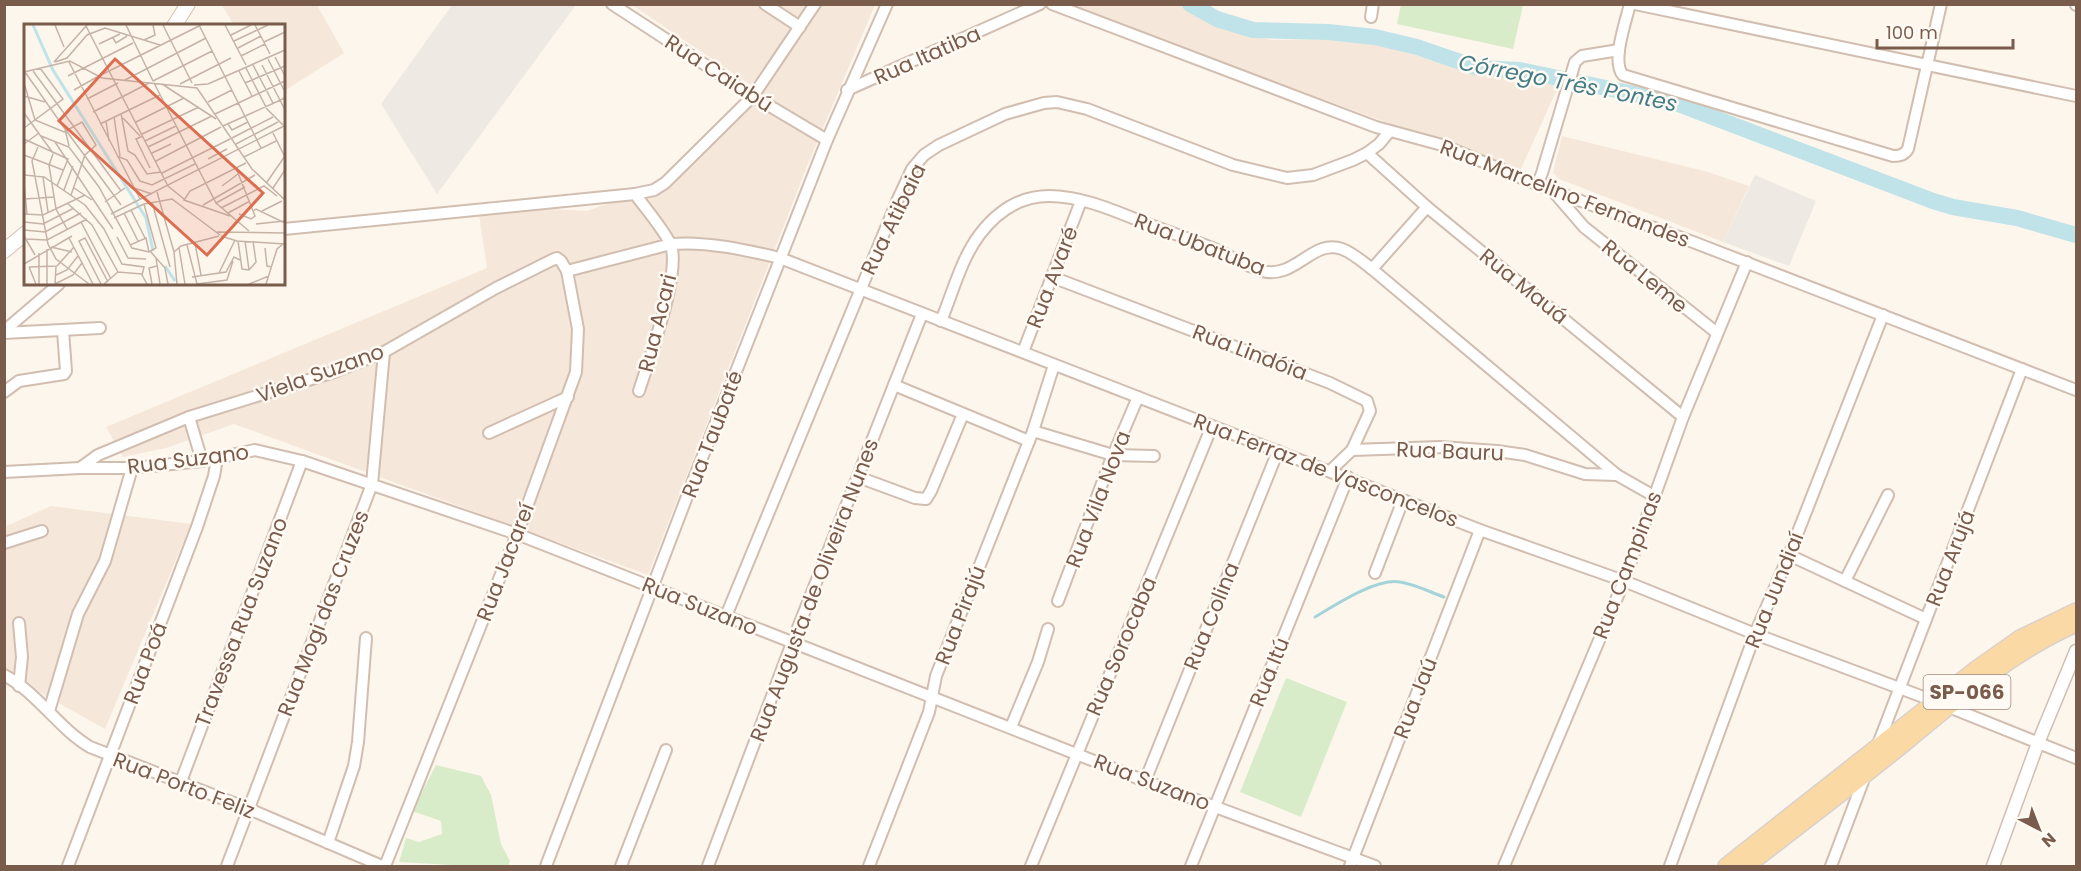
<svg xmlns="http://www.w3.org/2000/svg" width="2081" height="871" font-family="Poppins,sans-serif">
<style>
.residential{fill:#f5e8da}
.industrial{fill:#efe9e4}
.green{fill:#d8ecc9}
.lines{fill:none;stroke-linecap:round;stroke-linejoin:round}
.stream{stroke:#a5d3da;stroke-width:3}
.river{stroke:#bfe3e8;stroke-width:16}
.minor-casing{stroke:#d1beb0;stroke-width:14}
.tertiary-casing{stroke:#d1beb0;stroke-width:15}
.secondary-casing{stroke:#d6c0b0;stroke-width:16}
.primary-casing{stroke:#dad1cd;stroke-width:18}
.minor{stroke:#fff;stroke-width:10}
.tertiary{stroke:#fff;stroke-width:12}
.secondary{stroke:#fff;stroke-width:14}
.primary{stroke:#fbd9a5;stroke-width:15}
.labels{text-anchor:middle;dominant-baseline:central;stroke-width:5;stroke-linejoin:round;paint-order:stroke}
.shield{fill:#fffaf3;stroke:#a28b7f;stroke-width:1.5}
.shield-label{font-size:20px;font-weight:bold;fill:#7a5c4d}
.street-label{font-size:21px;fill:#7a5c4d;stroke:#fffaf3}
.water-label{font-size:22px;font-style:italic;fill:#437c86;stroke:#fffaf3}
.inset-river{fill:none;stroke:#bfe3e8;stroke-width:3}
.inset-road{fill:none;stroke:#c5b3a7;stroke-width:1.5}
.view{fill:#dc6d51;fill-opacity:0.15;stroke:#dc6d51;stroke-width:3}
.inset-edge{fill:none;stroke:#7a5c4d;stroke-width:3}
</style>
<rect width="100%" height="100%" fill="#fdf6ec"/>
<g class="residential">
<polygon points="222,5 317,5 344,53 284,91 284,26 234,25"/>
<polygon points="632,5 875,5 809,161 648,575 234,424 166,448 123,457 106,427 487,268 479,215 532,208 587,211 673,180 764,94"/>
<polygon points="1064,5 1179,5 1243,34 1272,40 1359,39 1471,71 1559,85 1520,171"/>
<polygon points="1562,136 1708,172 1749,186 1723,242 1559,179 1553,173"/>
<polygon points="51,506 191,524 105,729 5,673 4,527"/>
</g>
<g class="industrial">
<polygon points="452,5 576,5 437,194 381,104"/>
<polygon points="1755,175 1816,201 1789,266 1723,242"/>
</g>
<g class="green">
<polygon points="1401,5 1401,4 1523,5 1513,49 1397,24"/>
<polygon points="1286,678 1347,702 1301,817 1240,792"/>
<polygon points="436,765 481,776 491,795 501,844 510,861 508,866 470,866 399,862 406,838 419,842 442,834 441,821 412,811"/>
</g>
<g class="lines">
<path class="stream" d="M 1315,617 C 1335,605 1376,578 1400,582 C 1414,584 1430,592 1444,597"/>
<polyline class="river" points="1190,4 1217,19 1253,30 1328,32 1375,37 1417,47 1478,68 1520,70 1673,102 1933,201 1953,207 2017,218 2076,235"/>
<g class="minor-casing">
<g id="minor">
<polyline points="612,4 753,96 827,140"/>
<polyline points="765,4 800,27"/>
<polyline points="1052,4 1376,127 1442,145 1551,190 1693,242 2076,390"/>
<path d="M 1630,4 C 1626,21 1611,62 1623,75 L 1893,156 C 1900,156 1904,155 1908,149 L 1941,4"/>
<polyline points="1635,4 2076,96"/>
<polyline points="2076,4 2076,5"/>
<polyline points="1371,17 1373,4"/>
<polyline points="847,90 1040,4"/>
<polyline points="1367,153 1427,207 1683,417"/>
<polyline points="1538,183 1542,173 1575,62 1582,56 1619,50"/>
<polyline points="1552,190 1584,227 1717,333"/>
<path d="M 635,194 C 646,209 661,226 670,243 C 683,269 648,362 639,391"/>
<polyline points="284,229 635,194 654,190 665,183 753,96 815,4"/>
<polyline points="1372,269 1427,207"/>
<path d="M 567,271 L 671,244 C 707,241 746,250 780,258 L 1480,530 L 1624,581 L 1755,634 L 1934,701 L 2076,758"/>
<polyline points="1052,277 1330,383 1367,401 1370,411 1352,450 1330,471"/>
<path d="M 941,321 C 953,292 961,259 980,234 C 997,212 1020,196 1049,196 C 1082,196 1115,211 1145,223 C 1169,232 1193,240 1217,250 C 1231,257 1247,266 1262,271 C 1295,280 1313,238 1342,249 C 1353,253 1363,262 1372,269 L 1617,475 L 1654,496"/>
<polyline points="4,331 59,284"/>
<polyline points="4,333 100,328"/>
<polyline points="1023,352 1081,201"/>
<polyline points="894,385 1029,441"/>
<polyline points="4,392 19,381 64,374 66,371 63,331"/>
<polyline points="189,417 202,461"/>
<polyline points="1033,431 1113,455 1154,456"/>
<polyline points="489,433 568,397"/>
<polyline points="1352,450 1440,447 1497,451 1525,455 1585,474 1617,475"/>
<polyline points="80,468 98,455 189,417 334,372 384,352 496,288 552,260 557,258 561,261 567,271 578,329 576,372 517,534 385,866"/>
<polyline points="4,472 80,468 132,468 202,461 255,450 302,461 517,534 1145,781 1375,866"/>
<polyline points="858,477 915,498 926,499 931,491 963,414"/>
<polyline points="4,543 42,531"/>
<polyline points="1789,555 1926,619"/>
<polyline points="1375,573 1403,500"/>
<polyline points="1845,581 1888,495"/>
<polyline points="1058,601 1109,465 1138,397"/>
<polyline points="726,616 898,199 912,169 924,155 939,145 1005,114 1044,103 1057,102 1087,109 1233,165 1287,178 1313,175 1353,160 1367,153 1379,144 1389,132"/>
<polyline points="19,623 22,657 19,686"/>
<path d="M 4,675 C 38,693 58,728 90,747 L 249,809 L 382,866"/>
<polyline points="49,711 78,614 105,561 132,468"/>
<polyline points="1011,727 1038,662 1048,629"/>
<polyline points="1877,747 2022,369"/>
<polyline points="1145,781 1278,451"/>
<polyline points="180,784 302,461"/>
<polyline points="328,843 354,766 358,742 366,638"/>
<polyline points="68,866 197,527 214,476 217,458"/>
<polyline points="227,866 372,484 384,352"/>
<polyline points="546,866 691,486 827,140 887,4"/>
<polyline points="621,866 666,750"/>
<polyline points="708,866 792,643 922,314"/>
<polyline points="869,866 929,712 936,676 1033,431 1054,365"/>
<polyline points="1031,866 1212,426"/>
<polyline points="1191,866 1348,477"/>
<polyline points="1350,866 1480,530"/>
<polyline points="1504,866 1624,581 1683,417 1747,262"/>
<polyline points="1670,866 1755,634 1789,555 1883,315"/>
<polyline points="1831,866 1865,776"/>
</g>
</g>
<g class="tertiary-casing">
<polyline id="tertiary" points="1993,866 2038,743 2076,651"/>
</g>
<g class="secondary-casing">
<g id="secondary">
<polyline points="174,26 188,4"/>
<polyline points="4,251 26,233"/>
</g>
</g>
<g class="primary-casing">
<g id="primary">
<polyline points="1726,866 1976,669 2020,638 2076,611"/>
<path d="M 1747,866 C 1800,825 1853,785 1905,743 C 1959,698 2011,653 2076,624"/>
</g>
</g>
<use href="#minor" class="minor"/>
<use href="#tertiary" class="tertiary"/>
<use href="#secondary" class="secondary"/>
<use href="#primary" class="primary"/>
</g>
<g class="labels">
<rect class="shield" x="1923.5" y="675" width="87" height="34" rx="4.5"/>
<g class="shield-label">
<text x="1967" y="692">SP-066</text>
</g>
<g class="street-label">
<text transform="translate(927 55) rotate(-24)">Rua Itatiba</text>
<text transform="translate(719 73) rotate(33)">Rua Caiabú</text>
<text transform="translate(1565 193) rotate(21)">Rua Marcelino Fernandes</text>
<text transform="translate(893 219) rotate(-64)">Rua Atibaia</text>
<text transform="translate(1200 244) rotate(21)">Rua Ubatuba</text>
<text transform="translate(1645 276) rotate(39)">Rua Leme</text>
<text transform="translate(1052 277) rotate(-69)">Rua Avaré</text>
<text transform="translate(1524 286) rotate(39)">Rua Mauá</text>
<text transform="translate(657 323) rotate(-76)">Rua Acari</text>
<text transform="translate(1250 352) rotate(21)">Rua Lindóia</text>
<text transform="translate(320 373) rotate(-20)">Viela Suzano</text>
<text transform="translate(712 434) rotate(-69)">Rua Taubaté</text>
<text transform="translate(1450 451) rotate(2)">Rua Bauru</text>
<text transform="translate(188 459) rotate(-7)">Rua Suzano</text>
<text transform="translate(1326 470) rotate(21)">Rua Ferraz de Vasconcelos</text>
<text transform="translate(1098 499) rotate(-69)">Rua Vila Nova</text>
<text transform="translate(1950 558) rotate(-69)">Rua Arujá</text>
<text transform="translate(505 562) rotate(-69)">Rua Jacareí</text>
<text transform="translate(1627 565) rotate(-69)">Rua Campinas</text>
<text transform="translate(814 590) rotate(-69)">Rua Augusta de Oliveira Nunes</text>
<text transform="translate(1774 590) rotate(-68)">Rua Jundiaí</text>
<text transform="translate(700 606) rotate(22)">Rua Suzano</text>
<text transform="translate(323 613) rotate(-69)">Rua Mogi das Cruzes</text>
<text transform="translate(960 615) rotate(-69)">Rua Pirajú</text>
<text transform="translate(1211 616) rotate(-68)">Rua Colina</text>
<text transform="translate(241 622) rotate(-69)">Travessa Rua Suzano</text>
<text transform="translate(1121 646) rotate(-67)">Rua Sorocaba</text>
<text transform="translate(145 663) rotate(-69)">Rua Poá</text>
<text transform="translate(1269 672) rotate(-68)">Rua Itú</text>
<text transform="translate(1415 698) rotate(-69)">Rua Jaú</text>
<text transform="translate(1152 782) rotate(21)">Rua Suzano</text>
<text transform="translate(184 785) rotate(21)">Rua Porto Feliz</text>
</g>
<g class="water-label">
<text transform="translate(1568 83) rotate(11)">Córrego Três Pontes</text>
</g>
</g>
<g transform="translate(24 24)">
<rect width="261" height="261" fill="#fdf6ec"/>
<path class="inset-river" d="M 9,1 L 29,46 L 122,194 L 129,227M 141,242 L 151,257"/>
<path class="inset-road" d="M 31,1 L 40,23M 102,1 L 129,57M 139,1 L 168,59M 175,1 L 237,124M 201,1 L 222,41M 231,1 L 246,30M 62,2 L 144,162 L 160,175M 207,11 L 227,1M 89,14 L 92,19 L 103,12M 120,16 L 131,11 L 129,1M 210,17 L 244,1M 240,18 L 261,8M 75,20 L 96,10M 214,24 L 237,12M 217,32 L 241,20M 251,33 L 261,52M 244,35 L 261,68M 30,38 L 63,1M 31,38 L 43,34 L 63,11 L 81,4 L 136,21M 45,38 L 116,175M 229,41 L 249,79M 238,41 L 261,86M 222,44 L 243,85 L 259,101M 9,47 L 97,167M 215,47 L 228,72M 0,48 L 46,37 L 78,54 L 173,64 L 228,145 L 261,176M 1,48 L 41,105 L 45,122M 44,52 L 109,19M 75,52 L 177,1M 101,56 L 182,14M 129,57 L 188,27M 0,59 L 11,96 L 40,108 L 58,98 L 72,121 L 61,131 L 47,171M 130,59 L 192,179 L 225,207M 221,59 L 261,42M 138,60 L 192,95M 156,60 L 207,34M 170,61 L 184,60 L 261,26M 50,66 L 73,53M 0,72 L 21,78M 63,75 L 94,59M 184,78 L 208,66M 69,88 L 125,59M 0,89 L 29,129M 97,89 L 104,127 L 111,131 L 123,150 L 137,148M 191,90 L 261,57M 90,93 L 96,132M 99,94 L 116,112M 82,97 L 85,117M 112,98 L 160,74M 76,100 L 136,71M 204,100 L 208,106 L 224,98M 199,102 L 261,74M 0,104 L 39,75 L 16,44M 41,105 L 97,181M 249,109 L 261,133M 118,110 L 175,83M 17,112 L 45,123 L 75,163 L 108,224 L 125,228 L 132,224 L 120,180M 119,112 L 112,115 L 126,144M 208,114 L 249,93M 0,115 L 44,135 L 33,162M 121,117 L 152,102M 31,118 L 89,205M 0,120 L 15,109M 212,120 L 254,98M 14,123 L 8,137 L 24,220 L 32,235 L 65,260M 124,123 L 188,92M 128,129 L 147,120M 29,130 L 25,141 L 32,185 L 43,205M 0,131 L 39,146M 93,132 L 103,136 L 116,157 L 128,161 L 171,140M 220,133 L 252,117M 184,135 L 203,125M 132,137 L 197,103M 212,144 L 231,192 L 227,195 L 215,190M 138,149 L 206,115M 0,151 L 20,153 L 61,181 L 80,205 L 98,240 L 120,243 L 118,251 L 123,260M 19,153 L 24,188M 243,158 L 261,132M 0,160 L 3,190M 198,162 L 214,150M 50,164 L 68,176M 110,164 L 128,170M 249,164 L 261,146M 40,166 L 49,142M 133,168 L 150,228M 0,175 L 30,173M 81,178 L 101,164M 128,178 L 146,243M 43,179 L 68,201 L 94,248M 192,179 L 221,163M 179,181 L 231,151M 197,184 L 240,162 L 253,172M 107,186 L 121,214M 229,187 L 232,185 L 261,199M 238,187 L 258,177M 100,189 L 114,217M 204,189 L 226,177M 0,190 L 19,191 L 61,171M 87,190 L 260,102M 206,192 L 160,176 L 166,167 L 222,139M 90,194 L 120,180 L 148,175 L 196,211M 0,198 L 19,200 L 50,184M 57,198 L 87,255M 232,200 L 260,197M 0,206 L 21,208 L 57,189M 193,208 L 261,209M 0,212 L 11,231M 197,212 L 213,217 L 261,220M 93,213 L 104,234 L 122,235M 45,214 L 69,260M 1,215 L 23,216 L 63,195M 214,217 L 218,245 L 225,246M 221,217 L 225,246M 171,219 L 177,251M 106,221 L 122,214 L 125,228M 163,221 L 173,260 L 203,256 L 209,237M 27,223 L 48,228M 155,224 L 161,260M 241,224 L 243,242 L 248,243M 23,225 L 23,260M 126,227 L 141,244 L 144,260M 15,229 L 15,260M 132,234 L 136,260M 0,240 L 48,212M 5,243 L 33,242 L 50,223M 5,243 L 12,260M 225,246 L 232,238 L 229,217M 195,249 L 211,216M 32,251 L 43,246 L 54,232M 168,253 L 202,248 L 210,233 L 216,236M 31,260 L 49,251 L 58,239M 31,260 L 32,242M 77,260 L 55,217 L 61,214 L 84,258M 80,260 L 94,248 L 118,250M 128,260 L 125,244 L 133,242M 153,260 L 150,228 L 157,222 L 195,212M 225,260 L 245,252M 242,260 L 253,225 L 259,220"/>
<path class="view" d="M 91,35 L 239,169 L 183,231 L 35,97 Z"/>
<rect width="261" height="261" class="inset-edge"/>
</g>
<rect width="2081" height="871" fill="none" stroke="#7a5c4d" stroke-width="12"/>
<g transform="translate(2039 829) rotate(138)" stroke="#fffaf3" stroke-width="4.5" paint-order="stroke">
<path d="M0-4.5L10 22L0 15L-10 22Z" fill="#7a5c4d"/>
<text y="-9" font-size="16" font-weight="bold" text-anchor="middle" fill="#7a5c4d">N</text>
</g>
<path d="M1877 39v9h136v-9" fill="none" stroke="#7a5c4d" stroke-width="3"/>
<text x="1886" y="39" font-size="18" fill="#7a5c4d" stroke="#fffaf3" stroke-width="4.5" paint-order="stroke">100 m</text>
</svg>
